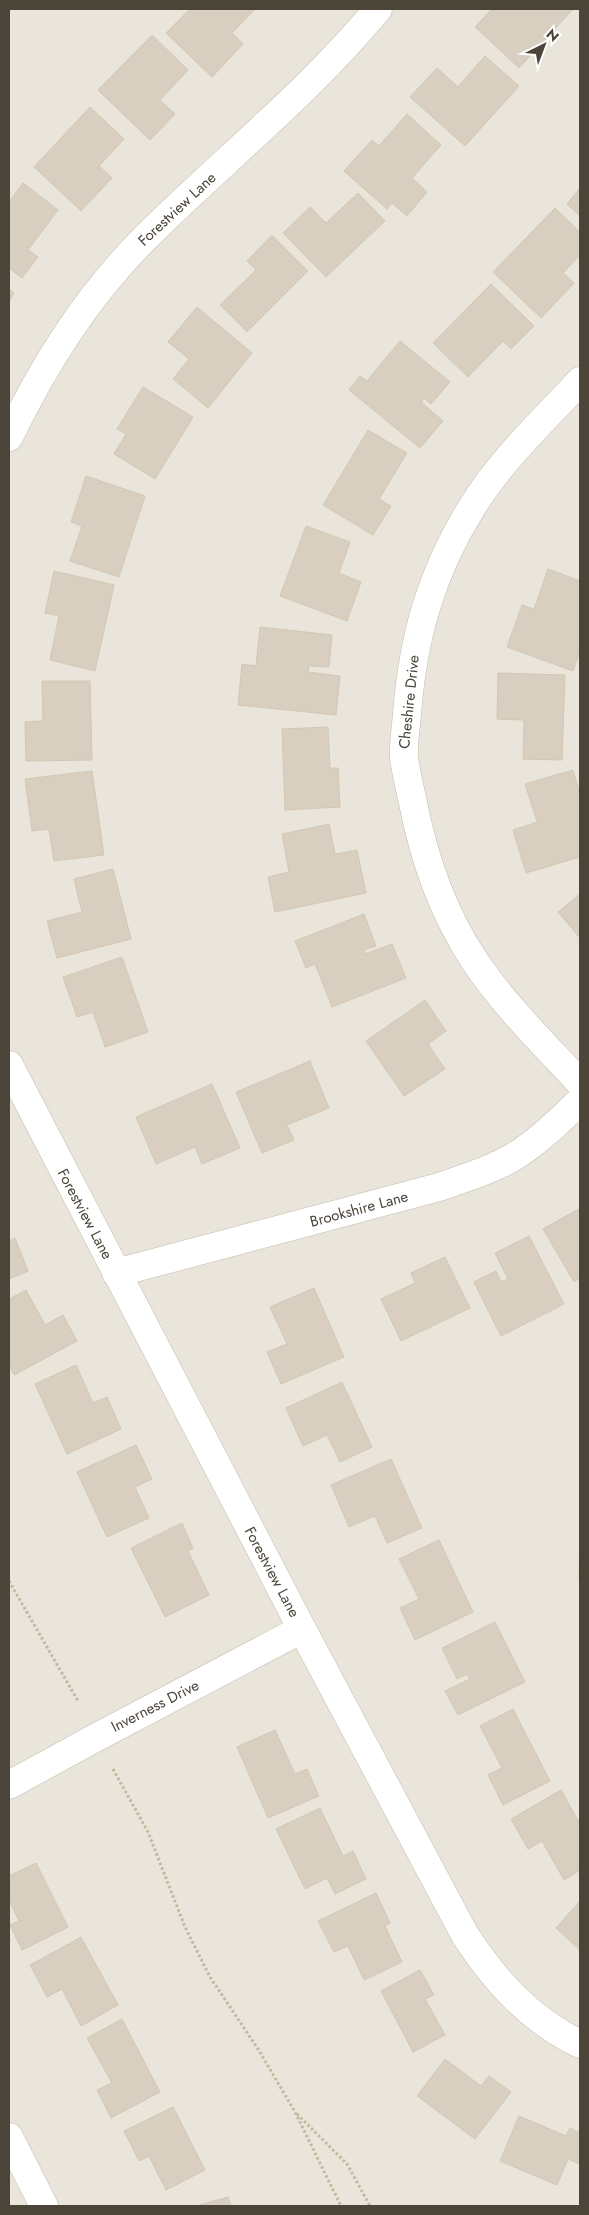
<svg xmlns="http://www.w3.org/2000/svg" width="589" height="2215" font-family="Jost,sans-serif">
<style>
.residential{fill:#eae5da}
.building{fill:#d8cfc1;stroke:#d3c7b4}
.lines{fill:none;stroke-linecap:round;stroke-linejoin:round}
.street-casing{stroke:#c2bbae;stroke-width:29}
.path{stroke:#c4b79f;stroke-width:3;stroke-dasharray:2.5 2.5;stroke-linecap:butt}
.street{stroke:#fff;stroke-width:28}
.labels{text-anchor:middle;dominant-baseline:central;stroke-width:4.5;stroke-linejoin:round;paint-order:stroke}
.street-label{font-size:15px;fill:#4b4439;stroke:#fff}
</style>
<rect width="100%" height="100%" fill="#f6f3ec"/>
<rect class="residential" x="9" y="9" width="571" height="2197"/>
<g class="building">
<polygon points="190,9 255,9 232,33 243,44 212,77 166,33"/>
<polygon points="492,9 573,9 519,68 475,27"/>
<polygon points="152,35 188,70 160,100 175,114 150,140 98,90"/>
<polygon points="485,56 519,86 465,146 410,97 437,68 458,87"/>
<polygon points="90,107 124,139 99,166 112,178 81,211 34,167"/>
<polygon points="407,114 441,145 412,178 427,192 407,216 392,203 387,209 344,171 372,140 379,146"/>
<polygon points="23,183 58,210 28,250 38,257 22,278 9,268 9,202"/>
<polygon points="580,188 580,216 567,204"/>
<polygon points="358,193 385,221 326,277 283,233 310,207 326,223"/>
<polygon points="555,208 580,232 580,255 563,273 574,283 541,318 493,272"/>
<polygon points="272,235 308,271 247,332 220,305 256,270 247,261"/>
<polygon points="491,284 534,326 511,349 503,341 468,377 433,343"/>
<polygon points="9,289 14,293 9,302"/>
<polygon points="197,307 252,353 208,408 173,379 189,359 168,342"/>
<polygon points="400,341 450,382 431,404 424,398 421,402 443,421 420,448 349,390 360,376 367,381"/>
<polygon points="143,387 193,417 155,479 114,454 126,434 117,429"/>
<polygon points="368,430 407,453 379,499 391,506 373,535 323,505"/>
<polygon points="86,476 145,496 119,577 70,561 82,526 71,522"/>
<polygon points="306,526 350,542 339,573 361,582 347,621 280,596"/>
<polygon points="548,569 580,581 580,651 573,671 507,647 522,605 534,609"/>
<polygon points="54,571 114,585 95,671 50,660 59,616 45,613"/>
<polygon points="260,627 332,635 329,667 309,666 308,672 340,676 336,715 238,705 242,664 256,666"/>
<polygon points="498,673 565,675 562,760 523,759 524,720 497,719"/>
<polygon points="42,681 90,681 92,760 26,761 25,722 43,721"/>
<polygon points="328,727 330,768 338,768 340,807 285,810 282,729"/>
<polygon points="573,770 580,794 580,857 526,873 513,830 537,822 525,784"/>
<polygon points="92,771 104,855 54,861 49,829 32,831 25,779"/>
<polygon points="329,824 335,854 357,850 366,893 275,912 268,877 289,872 282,834"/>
<polygon points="113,869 131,939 57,958 47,921 82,912 74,879"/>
<polygon points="580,894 580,938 558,912"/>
<polygon points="364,914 376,946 364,950 365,954 392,944 406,978 332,1007 315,964 306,968 295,941"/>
<polygon points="122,957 148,1032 105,1047 93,1012 77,1017 63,977"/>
<polygon points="425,1000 446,1031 428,1044 445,1069 404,1096 366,1041"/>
<polygon points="310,1061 329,1108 287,1125 294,1140 262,1153 236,1092"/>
<polygon points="212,1084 240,1148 202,1164 195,1147 156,1164 136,1117"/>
<polygon points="580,1208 580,1278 574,1282 543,1229"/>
<polygon points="529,1236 564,1304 501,1336 474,1282 496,1271 501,1282 508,1279 495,1253"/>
<polygon points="15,1238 28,1271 9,1279 9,1241"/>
<polygon points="445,1257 470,1308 401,1341 381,1299 415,1283 411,1273"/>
<polygon points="314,1288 344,1357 281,1384 267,1352 287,1344 270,1307"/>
<polygon points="26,1290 45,1325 63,1315 77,1341 14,1375 9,1365 9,1299"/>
<polygon points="76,1365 93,1403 107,1397 121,1429 67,1454 35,1384"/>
<polygon points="342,1382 372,1447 340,1462 327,1435 303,1446 286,1408"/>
<polygon points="136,1445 152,1479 135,1487 149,1518 107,1537 77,1472"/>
<polygon points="391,1459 422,1528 387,1543 375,1516 349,1527 331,1485"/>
<polygon points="182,1523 193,1548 188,1551 209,1595 165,1617 131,1548"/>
<polygon points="580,1532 580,1579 579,1579"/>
<polygon points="439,1540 473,1612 415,1640 400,1608 419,1599 399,1559"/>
<polygon points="495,1622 525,1682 458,1715 445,1691 470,1679 467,1674 457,1679 442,1648"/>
<polygon points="513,1709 550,1781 503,1805 488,1775 502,1768 480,1726"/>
<polygon points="275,1730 295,1774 307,1769 319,1796 268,1818 237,1747"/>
<polygon points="561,1790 580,1824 580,1870 564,1880 542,1841 528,1849 511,1819"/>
<polygon points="320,1808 343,1856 353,1851 366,1879 335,1894 327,1878 305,1889 276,1829"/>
<polygon points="36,1863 68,1927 22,1950 10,1925 19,1921 9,1900 9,1876"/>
<polygon points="376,1893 390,1923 385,1926 402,1962 364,1980 348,1946 334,1952 318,1921"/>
<polygon points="580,1901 580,1950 556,1928"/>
<polygon points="81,1937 118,2005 81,2026 62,1989 47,1997 30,1965"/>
<polygon points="420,1970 434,1995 425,1999 445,2035 413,2052 381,1991"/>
<polygon points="122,2019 160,2092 111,2118 97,2090 112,2083 87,2038"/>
<polygon points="445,2059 481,2086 489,2076 511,2092 475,2139 417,2096"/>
<polygon points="173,2107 205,2170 166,2190 149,2156 139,2161 124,2131"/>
<polygon points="519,2116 566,2136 570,2128 580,2133 580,2164 568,2159 557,2185 500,2161"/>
<polygon points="228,2197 231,2206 196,2206"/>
</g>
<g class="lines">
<g class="street-casing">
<g id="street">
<path d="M 580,381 C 543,421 501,460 472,507 C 431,573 413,637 407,714 C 406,728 403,744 404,758 C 406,772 409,785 412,798 C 423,856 441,910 474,960 C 504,1005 543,1043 580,1083"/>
<path d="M 9,437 C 44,364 90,292 148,235 C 225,159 309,92 378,9"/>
<path d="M 9,1065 L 302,1629 L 465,1935 C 495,1981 530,2020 580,2044"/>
<path d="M 116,1273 L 439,1187 C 464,1178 492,1170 515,1156 C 539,1141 560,1120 580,1101"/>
<polyline points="9,1785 97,1737 302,1629"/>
<polyline points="9,2137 44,2206"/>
</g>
</g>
<g class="path">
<polyline points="9,1581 78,1701"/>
<polyline points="113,1769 148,1832 185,1927 210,1977 258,2049 295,2112 341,2206"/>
<polyline points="297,2114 347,2164 370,2206"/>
</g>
<use href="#street" class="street"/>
</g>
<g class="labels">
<g class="street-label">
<text transform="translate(177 209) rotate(-43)">Forestview Lane</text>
<text transform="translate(409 702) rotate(-84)">Cheshire Drive</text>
<text transform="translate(359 1209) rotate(-15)">Brookshire Lane</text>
<text transform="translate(85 1214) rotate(62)">Forestview Lane</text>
<text transform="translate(272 1572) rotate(62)">Forestview Lane</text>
<text transform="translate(155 1706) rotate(-27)">Inverness Drive</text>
</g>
</g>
<rect width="589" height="2215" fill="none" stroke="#4b4439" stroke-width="20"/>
<g transform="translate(544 45) rotate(42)" stroke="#ffffff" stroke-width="4" paint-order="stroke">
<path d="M0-4L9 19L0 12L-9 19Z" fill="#4b4439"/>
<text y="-8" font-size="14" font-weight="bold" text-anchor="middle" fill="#4b4439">N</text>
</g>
</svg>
